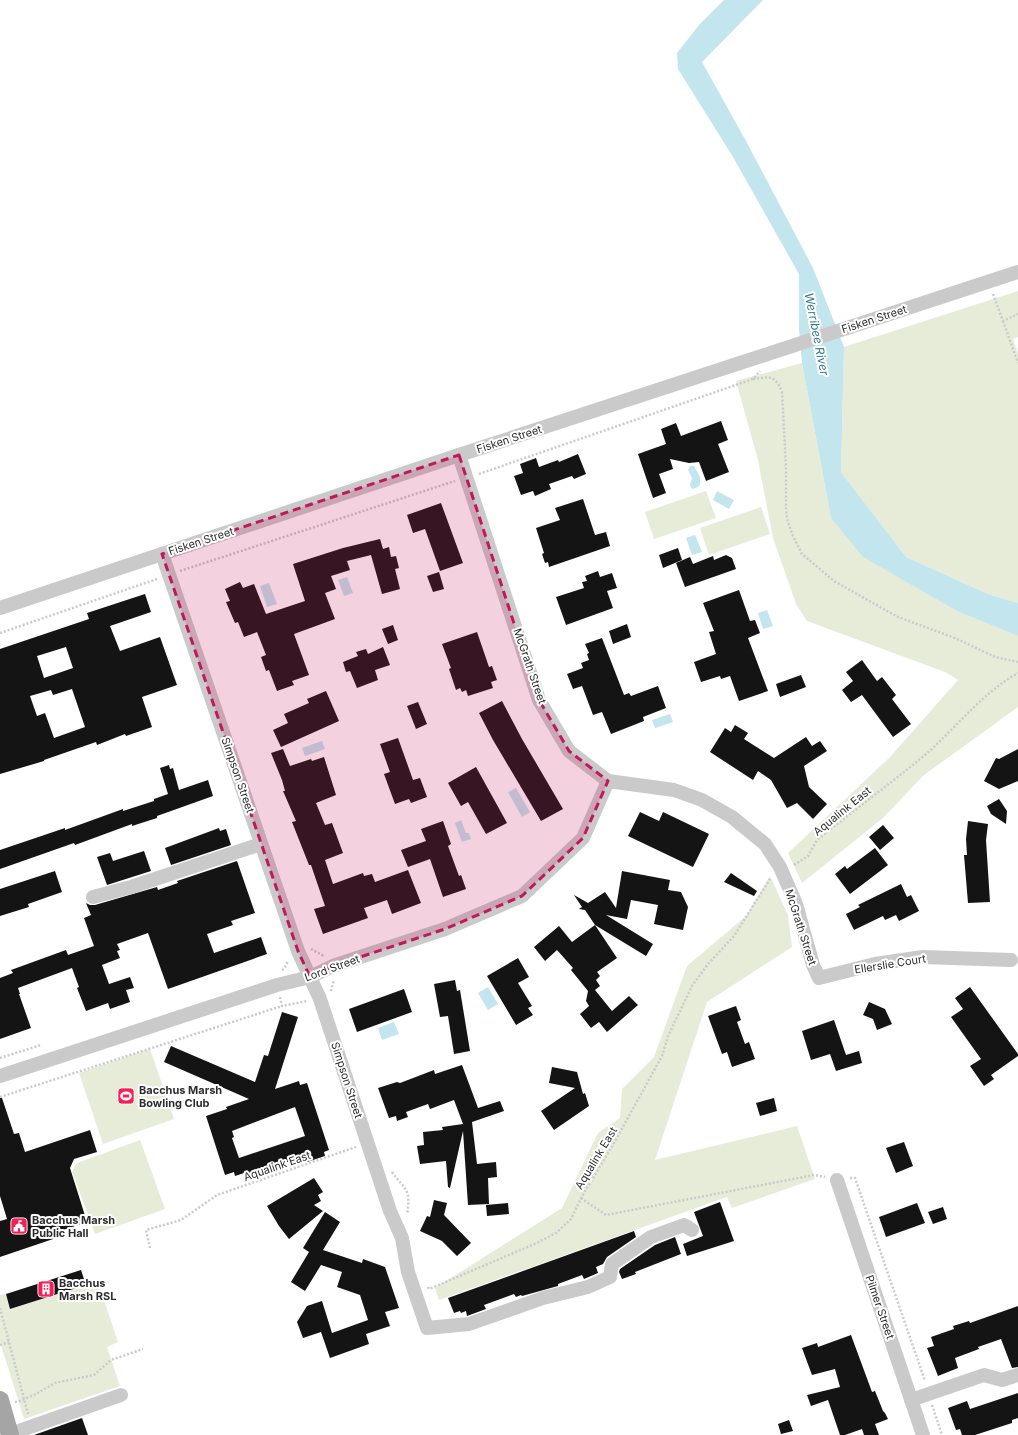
<svg xmlns="http://www.w3.org/2000/svg" width="1018" height="1435" font-family="Inter,sans-serif">
<style>
.green{fill:#e7ecd9}
.water{fill:#c3e5ee}
.building{fill:#141414;fill-rule:evenodd}
.lines{fill:none;stroke-linecap:round;stroke-linejoin:round}
.path{stroke:#cacaca;stroke-width:2.5;stroke-dasharray:2 2;stroke-linecap:butt}
.minor{stroke:#cacaca;stroke-width:14}
.major{stroke:#a5a5a5;stroke-width:18}
.marked{fill:#c2185b;fill-opacity:0.2;stroke:#c2185b;stroke-width:3;stroke-dasharray:8 5;stroke-linejoin:round}
.labels{text-anchor:middle;dominant-baseline:central;stroke-width:4;stroke-linejoin:round;paint-order:stroke}
.street-label{font-size:11px;fill:#2d2d2d;stroke:#fff}
.poi-label{font-size:11px;font-weight:bold;fill:#2d2d2d;stroke:#fff;text-anchor:start}
.water-label{font-size:12px;font-style:italic;fill:#337c8e;stroke:#fff}
</style>
<rect width="100%" height="100%" fill="#fff"/>
<g class="green">
<polygon points="1018,291 1018,337 1013,339 1018,353 1018,603 988,594 906,557 841,472 844,347"/>
<polygon points="802,363 831,518 959,612 1018,636 1018,707 924,775 883,818 802,883 788,853 890,757 958,680 945,672 807,621 796,604 773,538 758,460 736,381"/>
<polygon points="706,491 716,518 654,539 645,512"/>
<polygon points="761,507 770,534 709,555 700,528"/>
<polygon points="770,876 788,915 792,947 707,1002 655,1160 797,1126 815,1179 732,1208 727,1197 439,1300 435,1288 562,1208 598,1133 620,1118 622,1089 654,1057 687,966 746,916"/>
<polygon points="150,1049 174,1119 103,1144 79,1073"/>
<polygon points="140,1140 165,1209 95,1234 72,1171 77,1163"/>
<polygon points="98,1282 118,1342 107,1347 120,1386 24,1419 0,1342 0,1295 6,1294 11,1309"/>
</g>
<g class="water">
<polygon points="724,0 763,0 702,62 746,141 813,268 844,347 841,472 906,557 988,594 1018,603 1018,636 959,612 863,557 831,518 802,363 799,329 799,274 733,157 678,69 677,53 699,25"/>
<polygon points="690,466 694,466 700,477 700,485 696,488 692,489 690,485 692,478 688,470"/>
<polygon points="717,491 734,500 729,509 713,500"/>
<polygon points="695,535 702,552 692,555 686,538"/>
<polygon points="347,577 353,593 344,596 338,580"/>
<polygon points="269,583 277,604 267,607 260,586"/>
<polygon points="767,610 773,626 763,629 758,613"/>
<polygon points="670,714 673,722 655,728 652,720"/>
<polygon points="322,741 325,749 305,756 302,748"/>
<polygon points="516,788 530,812 522,817 508,792"/>
<polygon points="461,820 466,833 469,833 471,839 462,842 455,823"/>
<polygon points="488,987 498,1004 488,1010 478,993"/>
<polygon points="394,1022 399,1034 382,1040 378,1028"/>
</g>
<g class="building">
<polygon points="721,421 728,440 718,444 729,472 706,481 699,462 689,463 670,459 673,469 659,474 666,493 653,498 638,454 666,444 661,429 676,423 681,436"/>
<polygon points="578,454 586,474 574,479 572,476 549,484 551,489 535,496 533,491 521,495 514,476 523,473 520,464 536,458 539,467 558,460 559,462"/>
<polygon points="583,499 595,535 606,532 610,546 549,567 548,562 545,563 542,554 544,553 536,528 560,520 555,508"/>
<polygon points="441,503 463,563 440,571 425,529 413,533 407,515"/>
<polygon points="380,539 383,549 389,547 391,557 396,556 399,568 395,569 400,589 382,594 371,555 347,561 350,570 331,576 336,589 325,593 335,619 294,634 309,675 292,681 294,685 277,691 269,670 266,671 261,657 266,655 257,632 244,637 238,622 235,623 226,602 230,601 225,589 240,582 243,588 254,584 266,614 305,601 293,564 343,548"/>
<polygon points="678,548 682,560 663,568 659,555"/>
<polygon points="726,555 732,558 736,569 685,587 676,563 690,557 693,564 713,556 714,560"/>
<polygon points="598,571 600,577 612,573 617,588 607,591 613,608 566,625 556,597 584,588 582,582 587,581 585,576"/>
<polygon points="439,572 444,589 433,592 427,576"/>
<polygon points="739,590 750,621 755,620 760,633 748,638 768,691 739,701 730,676 721,679 720,676 701,682 694,662 716,654 709,632 714,631 703,603"/>
<path d="M 145,594 L 151,612 L 110,626 L 120,651 L 160,637 L 177,685 L 142,697 L 152,727 L 126,736 L 125,734 L 97,745 L 96,742 L 44,760 L 44,761 L 0,774 L 0,649 L 89,619 L 87,613 ZM 66,647 L 73,668 L 44,678 L 37,656 ZM 72,689 L 85,727 L 54,738 L 45,713 L 37,716 L 30,696 L 51,690 L 53,695 Z"/>
<polygon points="627,624 631,637 613,644 609,631"/>
<polygon points="393,625 398,640 388,644 382,629"/>
<polygon points="477,632 489,667 492,666 497,680 491,682 493,688 468,696 466,690 462,692 460,688 456,690 449,669 451,668 442,644"/>
<polygon points="602,638 624,695 629,693 631,696 658,686 666,708 643,717 644,721 611,734 602,712 593,715 582,686 573,689 567,674 583,668 581,663 589,660 587,654 589,653 585,644"/>
<polygon points="383,647 390,665 375,670 378,680 357,688 350,671 346,672 343,662 358,656 356,652 366,649 368,654"/>
<polygon points="862,660 877,681 882,677 896,695 892,699 911,724 893,737 862,695 851,702 842,690 853,681 846,672"/>
<polygon points="801,675 806,687 780,697 776,684"/>
<polygon points="326,691 339,721 281,747 273,730 288,723 284,714 309,703 307,699"/>
<polygon points="502,701 522,739 563,809 541,821 493,740 479,713"/>
<polygon points="418,702 427,724 416,729 407,706"/>
<polygon points="735,725 748,733 744,739 774,758 806,737 812,746 820,741 827,751 804,766 809,787 827,804 813,819 797,803 787,808 771,780 758,771 753,780 710,752 725,728 731,732"/>
<polygon points="398,738 413,780 420,778 427,797 411,803 409,799 395,804 384,774 390,772 380,744"/>
<polygon points="283,749 290,766 311,759 312,761 324,757 336,795 316,803 325,825 332,823 343,853 325,860 333,884 363,873 364,876 372,874 375,882 408,870 421,903 392,914 387,900 364,908 368,918 323,934 314,909 325,906 311,865 309,865 292,822 296,821 283,791 285,791 282,780 271,753"/>
<polygon points="1018,749 1018,781 999,789 984,781 996,758 999,759"/>
<polygon points="169,765 170,769 173,768 179,790 208,780 213,796 157,816 157,818 132,826 132,824 75,845 74,843 0,869 0,850 65,828 65,830 123,809 123,811 154,801 154,799 168,794 160,768"/>
<polygon points="476,767 507,823 486,834 468,802 461,806 448,783"/>
<polygon points="999,799 1007,811 1006,824 991,814 987,806"/>
<polygon points="640,812 659,821 663,812 709,834 693,867 628,836"/>
<polygon points="443,821 451,844 448,846 459,876 461,875 466,889 443,897 430,859 408,867 401,850 426,841 421,829"/>
<polygon points="968,821 988,824 986,840 990,902 968,903 964,855 967,855 966,839"/>
<polygon points="883,825 894,838 880,850 869,837"/>
<polygon points="219,828 220,831 226,829 231,845 171,865 165,848"/>
<polygon points="875,848 888,865 850,894 835,874 845,866 847,869"/>
<polygon points="144,851 151,871 107,885 97,857 110,853 113,861"/>
<polygon points="237,861 255,913 231,921 233,925 207,934 214,953 261,937 267,954 168,989 148,933 117,944 120,950 117,951 120,958 102,965 109,984 130,977 134,988 126,990 130,1002 110,1009 108,1003 86,1011 77,988 79,987 72,968 18,988 20,994 19,994 31,1028 0,1039 0,978 13,973 11,970 66,950 68,955 94,946 84,918 91,915 86,903 90,905 95,905 157,887 158,890 178,883 177,881"/>
<polygon points="55,871 62,892 28,904 29,907 0,916 0,889"/>
<polygon points="622,871 670,880 668,890 681,892 688,907 683,930 654,924 658,905 631,900 627,919 606,915 653,944 646,956 595,925 585,910 579,909 582,907 574,895 588,903 605,892 616,908"/>
<polygon points="731,873 757,891 754,896 724,882"/>
<polygon points="901,884 907,897 911,895 919,911 899,921 896,915 885,920 883,916 854,930 846,914 860,907 858,905"/>
<polygon points="595,925 617,958 597,972 600,976 596,980 600,986 595,990 612,1011 629,996 638,1005 607,1032 599,1022 591,1028 580,1014 589,1006 586,1001 588,991 571,970 573,968 557,950 545,961 534,947 559,926 572,942"/>
<polygon points="518,958 529,977 518,983 532,1006 528,1008 533,1015 516,1025 487,976"/>
<polygon points="455,980 457,991 460,990 470,1051 454,1054 448,1016 440,1017 434,984"/>
<polygon points="970,987 1018,1054 1018,1056 991,1075 994,1079 984,1086 970,1066 981,1059 951,1017 963,1009 955,998"/>
<polygon points="404,989 412,1012 357,1032 349,1009"/>
<polygon points="869,1002 885,1009 892,1024 877,1030 873,1019 863,1015"/>
<polygon points="736,1006 741,1020 737,1022 745,1044 749,1042 755,1059 732,1067 727,1052 722,1054 708,1016"/>
<path d="M 282,1012 L 298,1017 L 275,1089 L 299,1081 L 300,1085 L 307,1083 L 329,1150 L 324,1152 L 325,1156 L 307,1162 L 305,1156 L 248,1175 L 247,1172 L 235,1176 L 234,1172 L 225,1175 L 206,1116 L 227,1109 L 226,1107 L 249,1099 L 164,1062 L 171,1046 L 255,1082 L 264,1055 L 268,1056 ZM 295,1107 L 305,1136 L 239,1158 L 232,1138 L 234,1137 L 232,1131 Z"/>
<polygon points="834,1020 846,1055 859,1051 862,1063 836,1071 830,1054 811,1060 802,1031"/>
<polygon points="462,1065 478,1108 500,1101 504,1111 472,1122 477,1164 496,1162 497,1177 488,1178 489,1204 468,1205 463,1131 450,1188 448,1187 446,1161 420,1164 417,1146 424,1145 423,1132 443,1130 442,1127 463,1124 454,1100 430,1109 428,1104 406,1112 408,1117 397,1121 396,1116 389,1118 378,1088 397,1082 400,1083 434,1070 435,1074"/>
<polygon points="552,1067 577,1072 583,1094 585,1093 589,1106 554,1130 541,1111 575,1088 549,1083"/>
<polygon points="0,1098 2,1098 14,1134 19,1133 25,1152 90,1130 97,1152 74,1159 70,1168 87,1222 60,1231 62,1236 0,1257 0,1221 7,1219 0,1196"/>
<polygon points="774,1098 777,1111 760,1116 756,1103"/>
<polygon points="904,1142 913,1166 896,1173 886,1148"/>
<polygon points="314,1178 323,1192 318,1195 321,1201 314,1205 323,1211 289,1239 279,1226 267,1206"/>
<polygon points="434,1200 447,1203 444,1215 471,1243 457,1256 442,1241 420,1231 427,1216 430,1217"/>
<polygon points="720,1202 734,1241 687,1256 683,1244 703,1236 694,1212"/>
<polygon points="508,1203 509,1214 487,1216 486,1205"/>
<polygon points="917,1203 925,1223 886,1237 879,1217"/>
<polygon points="943,1207 947,1219 933,1224 928,1212"/>
<polygon points="325,1212 340,1222 323,1250 362,1263 363,1259 385,1267 399,1308 385,1312 390,1326 366,1334 369,1344 330,1358 321,1332 303,1338 297,1322 307,1306 322,1301 332,1333 368,1320 360,1295 337,1287 342,1272 321,1265 305,1291 291,1282 309,1252 303,1248"/>
<polygon points="634,1231 636,1237 607,1257 603,1264 596,1267 598,1273 584,1279 582,1275 558,1284 558,1286 522,1296 521,1295 516,1297 514,1294 484,1305 486,1309 467,1316 466,1311 461,1313 460,1311 454,1313 448,1298"/>
<polygon points="675,1237 681,1254 635,1272 636,1274 622,1279 619,1272 620,1269 655,1245"/>
<polygon points="81,1270 86,1285 10,1309 6,1294"/>
<polygon points="1018,1306 1018,1367 1012,1368 1001,1339 978,1347 979,1349 955,1358 958,1368 938,1376 927,1348 934,1346 931,1337 954,1329 953,1326 969,1321 970,1323"/>
<polygon points="851,1335 872,1392 875,1391 883,1411 885,1413 888,1419 875,1424 879,1435 864,1435 862,1429 845,1435 840,1435 828,1400 811,1406 807,1395 840,1387 835,1369 812,1375 802,1348 817,1343 818,1347"/>
<polygon points="1018,1393 1018,1418 1012,1420 1012,1423 975,1435 962,1435 960,1429 956,1430 948,1408 967,1401 970,1409"/>
<polygon points="82,1418 88,1435 34,1435"/>
<polygon points="789,1420 793,1431 781,1434 778,1424"/>
</g>
<g class="lines">
<g class="path">
<polyline points="993,294 1003,321 1018,314"/>
<polyline points="1003,321 1018,363"/>
<path d="M 753,379 C 769,377 775,374 782,392 L 786,467 L 786,509 L 787,519 L 793,536 L 802,554 L 834,581 L 898,617 L 955,638 L 995,657 L 1018,662"/>
<polyline points="479,474 753,379 760,371"/>
<polyline points="180,571 455,481"/>
<polyline points="0,633 157,579"/>
<path d="M 794,865 L 808,856 L 817,840 C 853,811 890,784 925,755 C 956,728 982,693 1018,673"/>
<polyline points="311,949 324,956"/>
<polyline points="282,970 284,969 288,961"/>
<polyline points="331,991 334,980"/>
<polyline points="280,997 282,1006 307,1001"/>
<polyline points="0,1058 41,1045"/>
<polyline points="0,1097 282,1006"/>
<path d="M 392,1172 C 406,1192 411,1187 407,1215"/>
<polyline points="850,1178 855,1178 925,1381"/>
<polyline points="581,1198 606,1215 814,1175 825,1177"/>
<polyline points="150,1248 146,1230 181,1220 217,1195 356,1147"/>
<polyline points="428,1287 429,1289 537,1243 556,1233 571,1219 581,1198 614,1143 662,1056 668,1036 692,986 708,964 734,936 770,879"/>
<polyline points="0,1308 28,1414"/>
<polyline points="0,1345 9,1342"/>
<polyline points="15,1402 20,1401 36,1394 55,1383 94,1375 111,1360 143,1349"/>
<polyline points="932,1405 942,1435"/>
</g>
<g class="minor">
<polyline points="459,455 539,700 569,751 608,781 674,790 702,800 732,817 765,844 780,867 796,904 813,965 819,978 875,964 923,957 1011,960"/>
<polyline points="162,554 298,951 320,999 390,1211 402,1238 408,1272 427,1328 469,1324 543,1298 588,1287 610,1277 612,1264 651,1237 684,1225 692,1230"/>
<polyline points="0,608 459,455 1018,272"/>
<polyline points="93,897 131,887 261,844"/>
<polyline points="0,1076 277,985 310,977 333,966 445,929 522,896 583,838 608,781"/>
<polyline points="837,1180 923,1435"/>
<polyline points="911,1400 984,1375 1002,1380 1018,1375"/>
<polyline points="10,1434 121,1395"/>
</g>
<polyline class="major" points="0,1400 10,1435"/>
</g>
<path class="marked" d="M 459,455 L 539,700 L 569,751 L 608,781 L 583,838 L 522,896 L 445,929 L 333,966 L 310,977 L 298,951 L 162,554 Z"/>
<defs>
<g id="stadium-square" transform="scale(0.9)"><rect x="-9" y="-9" width="18" height="18" rx="4" fill="#f41f57" stroke="#fff"/><path d="M0-5a6.5 5 0 1 0 0 10a6.5 5 0 1 0 0-10ZM-3.5-1.8h7v3.6h-7Z" fill="#fff"/></g>
<g id="civic-square" transform="scale(0.9)"><rect x="-9" y="-9" width="18" height="18" rx="4" fill="#f41f57" stroke="#fff"/><path d="M-.6-6.5H3V-4.5H.6V-3L4-1V1h2V6H-6V1h2V-1L-.6-3ZM-1.2 2.5V6h2.4V2.5Z" fill="#fff"/></g>
<g id="building-square" transform="scale(0.9)"><rect x="-9" y="-9" width="18" height="18" rx="4" fill="#f41f57" stroke="#fff"/><path d="M-4-6H4V6H1V3H-1V6H-4ZM-2.5-4.3h1.7v1.8h-1.7ZM.8-4.3h1.7v1.8H.8ZM-2.5-1h1.7V.8h-1.7ZM.8-1h1.7V.8H.8Z" fill="#fff"/></g>
</defs>
<g fill-rule="evenodd">
<use href="#stadium-square" x="126" y="1096"/>
<use href="#civic-square" x="19" y="1226"/>
<use href="#building-square" x="46" y="1289"/>
</g>
<g class="labels">
<g class="street-label">
<text transform="translate(874 319) rotate(-18)">Fisken Street</text>
<text transform="translate(509 439) rotate(-18)">Fisken Street</text>
<text transform="translate(201 541) rotate(-18)">Fisken Street</text>
<text transform="translate(530 666) rotate(71)">McGrath Street</text>
<text transform="translate(238 775) rotate(71)">Simpson Street</text>
<text transform="translate(842 811) rotate(-39)">Aqualink East</text>
<text transform="translate(801 927) rotate(72)">McGrath Street</text>
<text transform="translate(890 964) rotate(-9)">Ellerslie Court</text>
<text transform="translate(332 968) rotate(-20)">Lord Street</text>
<text transform="translate(347 1080) rotate(72)">Simpson Street</text>
<text transform="translate(596 1158) rotate(-59)">Aqualink East</text>
<text transform="translate(277 1166) rotate(-19)">Aqualink East</text>
<text transform="translate(880 1307) rotate(71)">Pilmer Street</text>
</g>
<g class="poi-label">
<text x="139" y="1090">Bacchus Marsh<tspan x="139" dy="13">Bowling Club</tspan></text>
<text x="32" y="1220">Bacchus Marsh<tspan x="32" dy="13">Public Hall</tspan></text>
<text x="59" y="1283">Bacchus<tspan x="59" dy="13">Marsh RSL</tspan></text>
</g>
<g class="water-label">
<text transform="translate(817 334) rotate(79)">Werribee River</text>
</g>
</g>
</svg>
